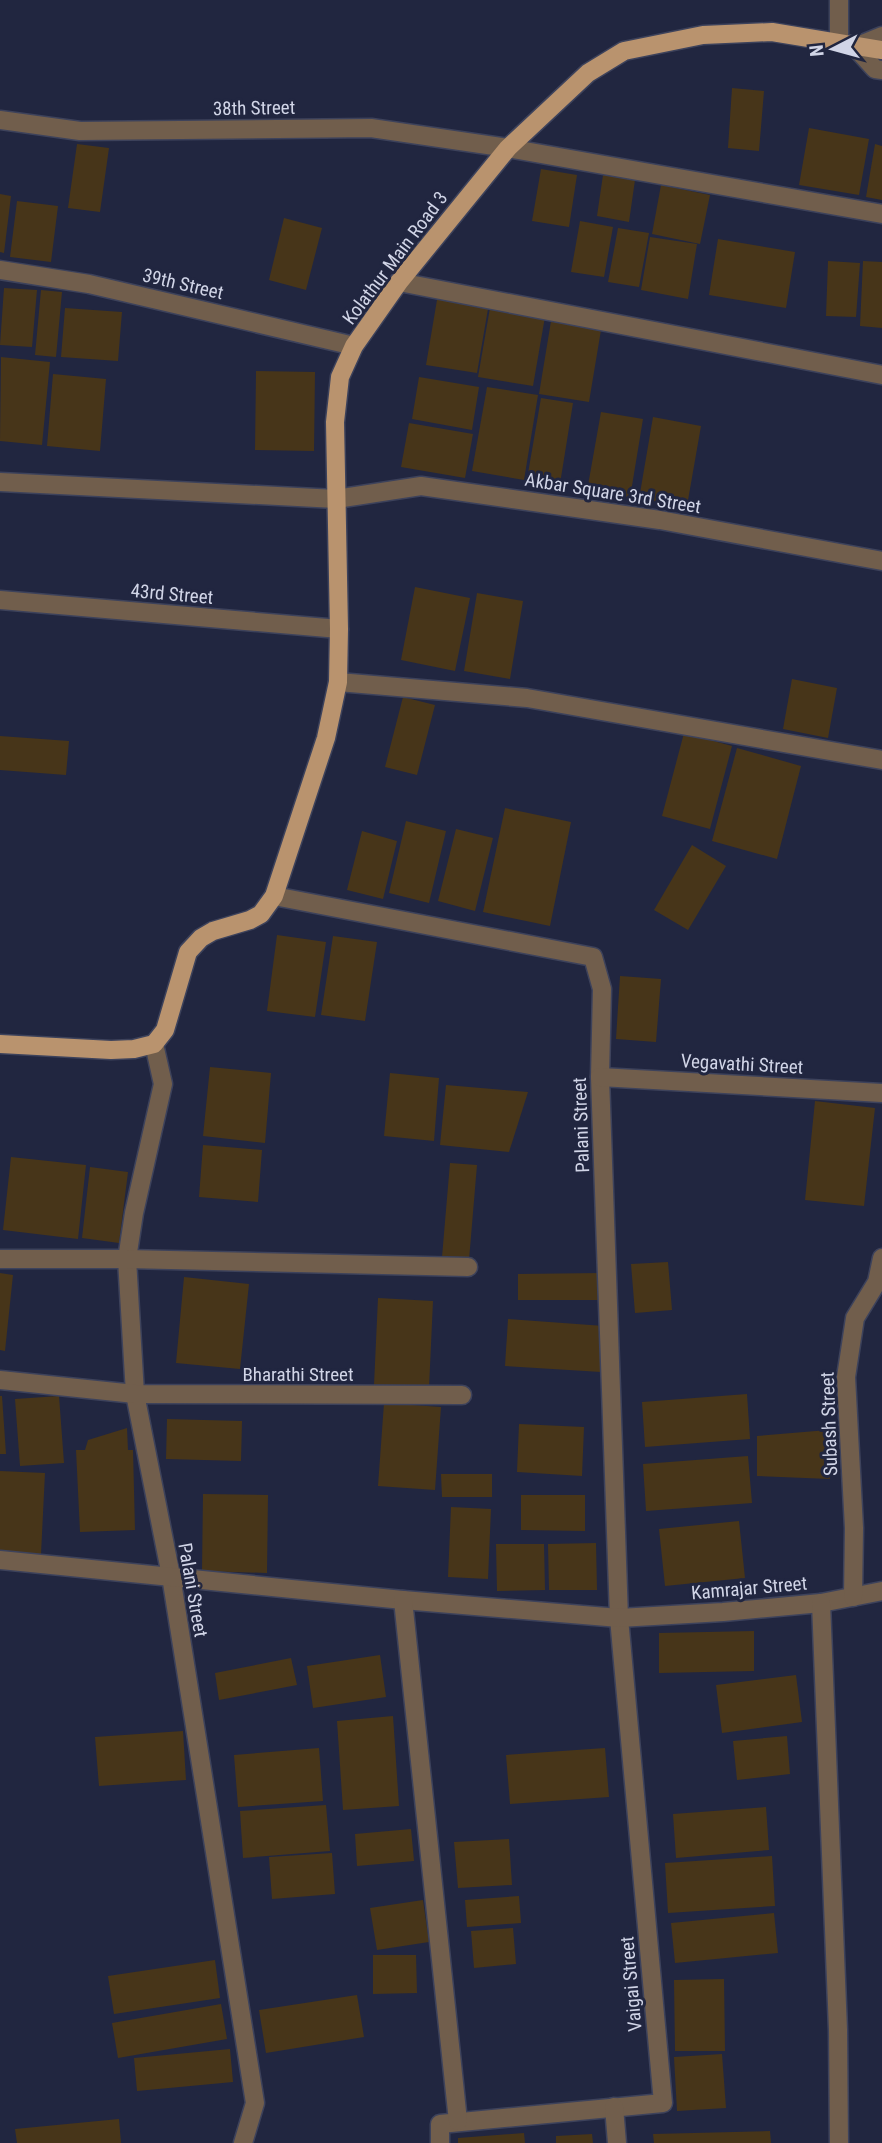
<svg xmlns="http://www.w3.org/2000/svg" width="882" height="2143" font-family="'Roboto Condensed',sans-serif">
<style>
.building{fill:#473519}
.lines{fill:none;stroke-linecap:round;stroke-linejoin:round}
.minor-casing{stroke:#3d425b;stroke-width:21}
.major-casing{stroke:#3d425b;stroke-width:21}
.minor{stroke:#715e4c;stroke-width:18}
.major{stroke:#b9936e;stroke-width:18}
.labels{text-anchor:middle;dominant-baseline:central;stroke-width:6;stroke-linejoin:round;paint-order:stroke}
.street-label{font-size:19px;fill:#d1d5e7;stroke:#212640}
</style>
<rect width="100%" height="100%" fill="#212640"/>
<g class="building">
<polygon points="732,88 764,91 759,151 728,148"/>
<polygon points="809,128 869,139 859,195 799,185"/>
<polygon points="77,144 109,148 100,212 68,208"/>
<polygon points="875,144 882,146 882,200 866,197"/>
<polygon points="541,169 577,175 569,227 532,221"/>
<polygon points="603,175 635,180 629,222 597,216"/>
<polygon points="661,185 710,195 700,244 652,234"/>
<polygon points="0,194 11,196 4,253 0,252"/>
<polygon points="17,201 58,206 51,262 10,257"/>
<polygon points="284,218 322,228 306,290 269,280"/>
<polygon points="580,221 613,227 604,277 571,272"/>
<polygon points="618,228 649,233 639,287 608,282"/>
<polygon points="650,237 697,244 688,299 641,290"/>
<polygon points="718,239 795,252 786,308 709,295"/>
<polygon points="828,261 860,263 856,317 826,316"/>
<polygon points="863,261 882,262 882,328 860,326"/>
<polygon points="4,288 37,290 32,347 0,345"/>
<polygon points="41,290 62,292 56,357 35,355"/>
<polygon points="438,294 489,303 477,373 426,365"/>
<polygon points="491,302 546,311 533,386 478,377"/>
<polygon points="65,308 122,312 118,361 61,357"/>
<polygon points="552,315 602,324 589,402 539,394"/>
<polygon points="1,357 50,362 42,445 0,441"/>
<polygon points="256,371 315,372 314,451 255,450"/>
<polygon points="53,374 106,379 100,451 47,446"/>
<polygon points="419,377 479,387 472,430 412,419"/>
<polygon points="487,387 538,395 524,480 472,471"/>
<polygon points="541,398 573,403 559,490 526,485"/>
<polygon points="601,412 643,419 630,498 587,491"/>
<polygon points="653,417 701,426 687,506 639,499"/>
<polygon points="409,423 473,434 465,478 401,467"/>
<polygon points="415,587 470,598 455,671 401,660"/>
<polygon points="477,593 523,601 510,679 464,671"/>
<polygon points="792,679 837,688 828,738 783,729"/>
<polygon points="403,697 435,705 417,775 385,767"/>
<polygon points="684,733 732,746 710,829 662,816"/>
<polygon points="0,736 69,741 66,775 0,770"/>
<polygon points="737,748 801,766 777,859 712,841"/>
<polygon points="505,808 571,822 550,926 483,912"/>
<polygon points="406,821 446,831 429,903 389,893"/>
<polygon points="456,829 493,838 475,911 438,901"/>
<polygon points="362,831 397,841 383,899 347,890"/>
<polygon points="692,845 726,866 688,930 654,910"/>
<polygon points="277,935 326,942 315,1017 267,1011"/>
<polygon points="333,936 377,942 365,1021 321,1015"/>
<polygon points="620,976 661,979 656,1042 616,1039"/>
<polygon points="210,1067 271,1073 265,1143 203,1136"/>
<polygon points="390,1073 439,1078 434,1141 384,1136"/>
<polygon points="446,1085 528,1092 509,1152 440,1145"/>
<polygon points="815,1101 875,1108 864,1206 805,1200"/>
<polygon points="203,1145 262,1150 258,1202 199,1197"/>
<polygon points="11,1157 86,1165 78,1239 3,1230"/>
<polygon points="450,1163 477,1165 469,1260 442,1257"/>
<polygon points="90,1167 128,1172 119,1243 82,1238"/>
<polygon points="668,1262 672,1310 635,1313 631,1264"/>
<polygon points="0,1273 13,1275 5,1351 0,1350"/>
<polygon points="601,1273 601,1300 518,1300 518,1274"/>
<polygon points="184,1277 249,1284 240,1369 176,1363"/>
<polygon points="378,1298 433,1301 429,1388 374,1385"/>
<polygon points="508,1319 604,1326 601,1372 505,1366"/>
<polygon points="747,1394 750,1439 645,1447 642,1402"/>
<polygon points="0,1396 2,1396 6,1454 0,1454"/>
<polygon points="59,1396 64,1463 20,1466 15,1399"/>
<polygon points="384,1403 441,1407 435,1490 378,1486"/>
<polygon points="167,1419 242,1421 241,1461 166,1459"/>
<polygon points="519,1424 584,1427 582,1476 517,1472"/>
<polygon points="127,1428 128,1450 133,1450 135,1530 80,1532 76,1450 85,1450 88,1440"/>
<polygon points="828,1430 830,1479 757,1476 757,1436"/>
<polygon points="748,1456 752,1503 646,1511 643,1464"/>
<polygon points="0,1471 45,1473 41,1554 0,1552"/>
<polygon points="441,1474 492,1474 492,1497 442,1497"/>
<polygon points="203,1494 268,1495 267,1573 202,1571"/>
<polygon points="521,1495 585,1495 585,1531 521,1530"/>
<polygon points="451,1507 491,1509 488,1579 448,1577"/>
<polygon points="739,1521 745,1578 665,1586 659,1529"/>
<polygon points="596,1543 597,1590 549,1590 548,1544"/>
<polygon points="496,1544 544,1544 545,1590 497,1591"/>
<polygon points="754,1631 754,1671 659,1673 659,1633"/>
<polygon points="380,1655 386,1697 313,1708 307,1666"/>
<polygon points="291,1658 297,1685 219,1700 215,1673"/>
<polygon points="796,1675 802,1722 722,1733 716,1685"/>
<polygon points="393,1716 399,1806 343,1810 337,1721"/>
<polygon points="183,1731 186,1780 99,1786 95,1737"/>
<polygon points="787,1736 790,1774 737,1780 733,1741"/>
<polygon points="319,1748 323,1801 238,1807 234,1755"/>
<polygon points="605,1748 609,1797 510,1804 506,1755"/>
<polygon points="326,1805 330,1851 243,1858 240,1811"/>
<polygon points="766,1807 769,1850 676,1858 673,1814"/>
<polygon points="411,1829 414,1861 357,1866 355,1834"/>
<polygon points="509,1839 512,1885 458,1888 454,1842"/>
<polygon points="332,1853 335,1894 272,1899 269,1857"/>
<polygon points="772,1856 775,1906 668,1913 665,1863"/>
<polygon points="519,1896 521,1923 467,1927 465,1900"/>
<polygon points="423,1900 429,1942 377,1950 370,1908"/>
<polygon points="774,1913 778,1953 675,1963 671,1923"/>
<polygon points="513,1928 516,1964 474,1968 471,1931"/>
<polygon points="373,1955 416,1955 417,1993 373,1994"/>
<polygon points="215,1960 220,1998 114,2014 108,1976"/>
<polygon points="724,1979 725,2051 675,2051 674,1980"/>
<polygon points="357,1995 364,2037 266,2053 259,2010"/>
<polygon points="221,2004 227,2039 118,2058 112,2023"/>
<polygon points="230,2049 233,2082 137,2091 134,2058"/>
<polygon points="722,2054 726,2108 677,2111 674,2057"/>
<polygon points="119,2119 121,2143 17,2143 15,2129"/>
<polygon points="770,2131 771,2143 654,2143 653,2134"/>
<polygon points="524,2133 525,2143 458,2143 458,2138"/>
<polygon points="592,2134 593,2143 556,2143 556,2136"/>
</g>
<g class="lines">
<g class="minor-casing">
<g id="minor">
<polyline points="882,36 855,47 875,69 882,70"/>
<polyline points="839,44 839,0"/>
<polyline points="0,120 80,131 371,128 508,148 882,214"/>
<polyline points="0,270 89,284 354,346"/>
<polyline points="399,282 882,375"/>
<polyline points="0,482 336,499 421,486 660,520 882,561"/>
<polyline points="0,600 339,629"/>
<polyline points="338,682 527,698 882,760"/>
<polyline points="274,896 593,957 602,989 600,1077 619,1618 663,2103 440,2124 440,2143"/>
<polyline points="154,1044 163,1084 134,1213 127,1259 135,1394 171,1576 255,2103 243,2143"/>
<polyline points="600,1077 882,1093"/>
<polyline points="0,1259 127,1259 468,1267"/>
<polyline points="0,1380 135,1394 462,1395"/>
<polyline points="0,1560 403,1600 619,1618 723,1612 821,1603 882,1591"/>
<polyline points="853,1597 854,1528 846,1377 855,1318 877,1282 882,1258"/>
<polyline points="403,1600 458,2121"/>
<polyline points="821,1603 838,2030 839,2143"/>
<polyline points="614,2107 617,2143"/>
</g>
</g>
<g class="major-casing">
<polyline id="major" points="0,1044 111,1050 134,1049 154,1044 165,1030 188,952 201,938 213,931 250,920 261,914 274,896 326,738 338,682 339,629 335,422 340,377 354,346 399,282 508,148 588,73 624,51 703,35 772,32 882,50"/>
</g>
<use href="#minor" class="minor"/>
<use href="#major" class="major"/>
</g>
<g class="labels">
<g class="street-label">
<text transform="translate(254 108) rotate(-1)">38th Street</text>
<text transform="translate(395 258) rotate(-53)">Kolathur Main Road 3</text>
<text transform="translate(183 284) rotate(13)">39th Street</text>
<text transform="translate(613 493) rotate(9)">Akbar Square 3rd Street</text>
<text transform="translate(172 594) rotate(5)">43rd Street</text>
<text transform="translate(742 1064) rotate(3)">Vegavathi Street</text>
<text transform="translate(581 1125) rotate(-92)">Palani Street</text>
<text x="298" y="1374">Bharathi Street</text>
<text transform="translate(829 1424) rotate(-92)">Subash Street</text>
<text transform="translate(749 1588) rotate(-5)">Kamrajar Street</text>
<text transform="translate(193 1590) rotate(80)">Palani Street</text>
<text transform="translate(631 1984) rotate(-95)">Vaigai Street</text>
</g>
</g>
<g transform="translate(833 49) rotate(264)" stroke="#212640" stroke-width="5" paint-order="stroke">
<path d="M0-5L12 26L0 18L-12 26Z" fill="#d1d5e7"/>
<text y="-10" font-size="19" font-weight="bold" text-anchor="middle" fill="#d1d5e7">N</text>
</g>
</svg>
